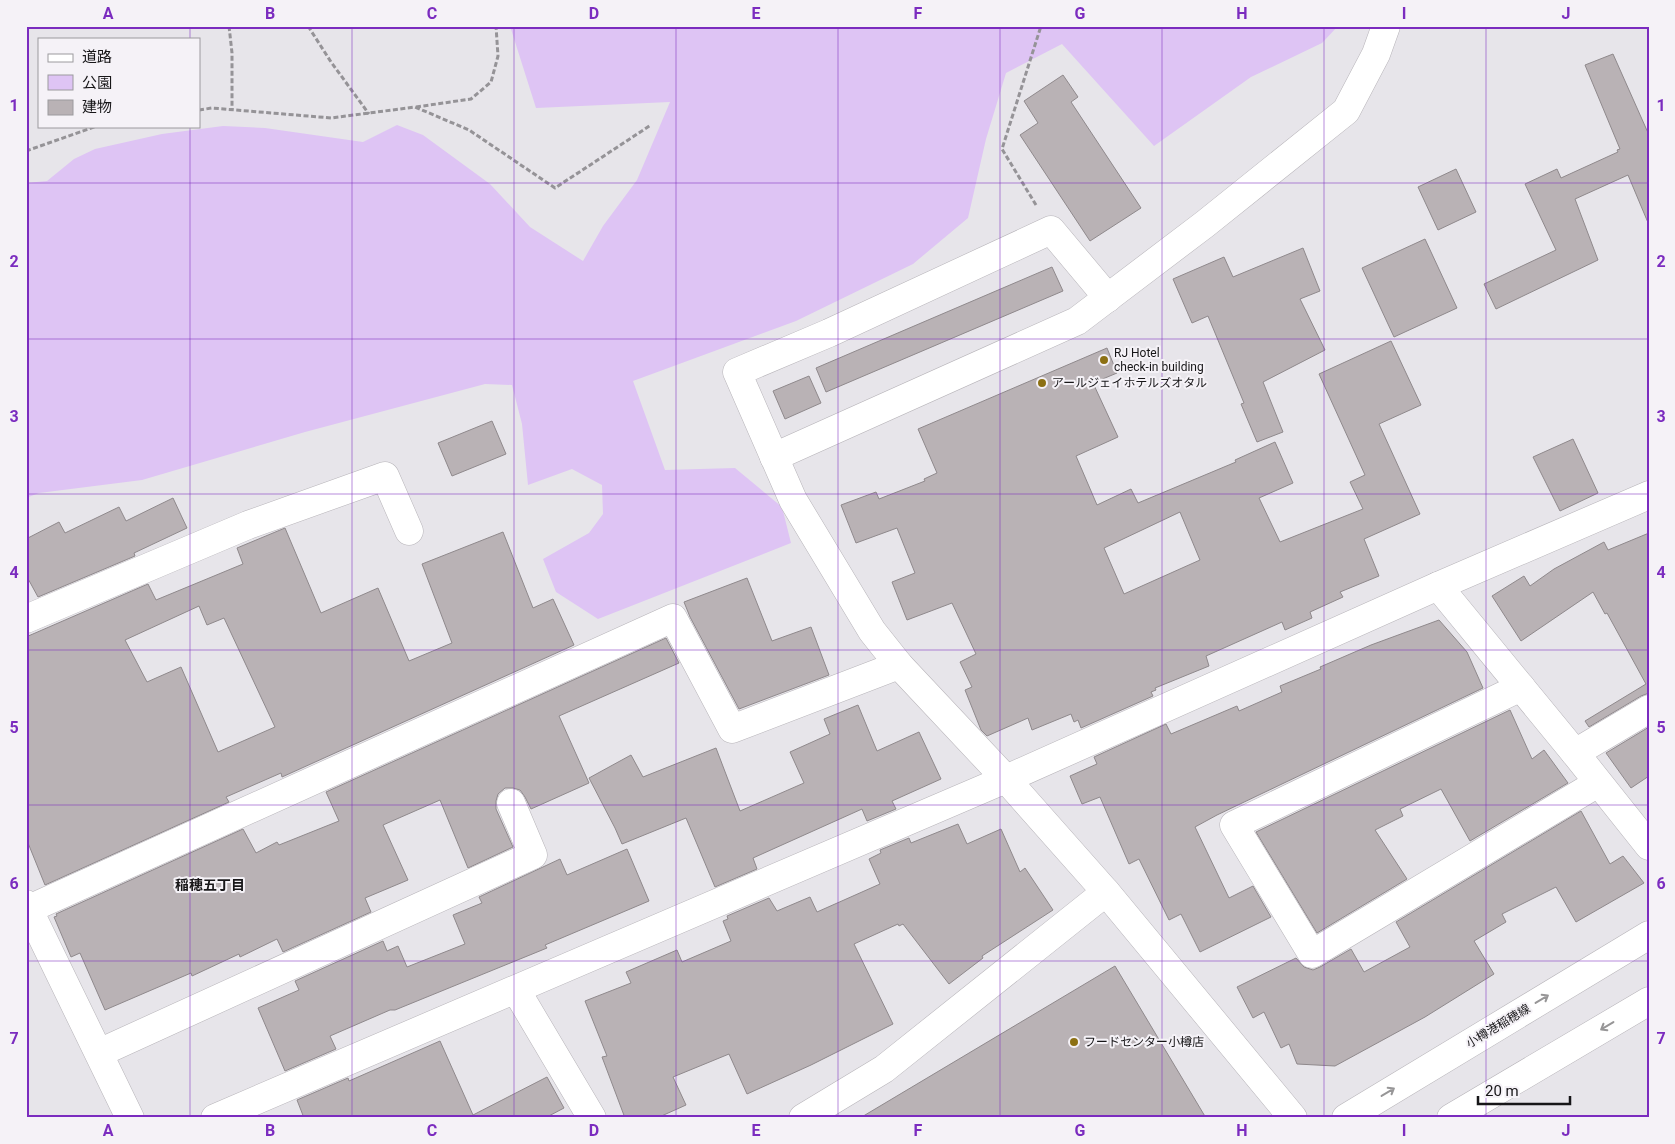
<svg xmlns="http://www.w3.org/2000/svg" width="1675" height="1144" font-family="Roboto,'Noto Sans JP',sans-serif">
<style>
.green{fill:#dec4f4}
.building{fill:#b9b2b5;stroke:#8f898c;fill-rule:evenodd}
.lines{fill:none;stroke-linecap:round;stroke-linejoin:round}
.minor-casing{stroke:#b7b4b9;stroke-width:29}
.major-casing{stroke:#b7b4b9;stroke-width:29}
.path{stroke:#959397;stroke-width:3;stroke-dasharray:5 2.5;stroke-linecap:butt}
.minor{stroke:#fff;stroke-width:28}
.major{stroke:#fff;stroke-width:28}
.oneway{stroke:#979697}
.grid{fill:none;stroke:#7b2cbf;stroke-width:1;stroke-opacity:0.55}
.poi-dot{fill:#8c7013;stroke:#f5f2f7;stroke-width:2}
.labels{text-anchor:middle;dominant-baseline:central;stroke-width:4;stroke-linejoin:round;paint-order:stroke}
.poi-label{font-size:12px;fill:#171618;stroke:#f5f2f7;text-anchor:start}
.street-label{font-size:12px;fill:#171618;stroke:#f5f2f7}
.neighbourhood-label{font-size:14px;font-weight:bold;fill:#171618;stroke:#f5f2f7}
.neatline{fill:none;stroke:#7b2cbf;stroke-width:2}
.grid-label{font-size:16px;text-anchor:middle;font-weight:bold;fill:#7b2cbf}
</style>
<rect width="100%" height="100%" fill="#e7e5ea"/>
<polygon class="green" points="510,26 1338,26 1322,43 1251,77 1154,146 1062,44 1006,73 986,139 968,218 913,264 796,321 633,381 665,470 735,468 782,507 791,543 598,619 556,592 543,559 589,533 603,514 602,485 572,469 528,485 522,424 512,385 485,384 305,432 142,480 39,493 26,498 26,183 47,181 74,159 95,149 162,134 223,126 265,128 363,142 397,125 423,135 490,184 530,227 583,261 603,226 637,180 670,102 536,108"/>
<g class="building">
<polygon points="1613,54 1649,135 1649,225 1628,175 1575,199 1598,260 1496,309 1484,284 1556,250 1525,184 1557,169 1561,178 1618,152 1617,150 1620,149 1585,65"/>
<polygon points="1063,75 1078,97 1071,102 1141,208 1090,241 1020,135 1038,123 1024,101"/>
<polygon points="1456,169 1476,212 1438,230 1418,187"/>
<polygon points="1425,239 1457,308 1394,337 1362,268"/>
<polygon points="1303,248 1320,291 1300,299 1325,350 1263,382 1283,432 1257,442 1241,404 1244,403 1208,316 1192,323 1173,279 1224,257 1233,277"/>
<polygon points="1052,267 1063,291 826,392 816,368"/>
<path d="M 1391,341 L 1421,405 L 1379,424 L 1420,514 L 1364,539 L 1379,576 L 1340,592 L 1343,597 L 1310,612 L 1312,618 L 1285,630 L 1282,622 L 1206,656 L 1209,666 L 1155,688 L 1156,690 L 1151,692 L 1153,696 L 1081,728 L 1078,720 L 1074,722 L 1071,714 L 1032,730 L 1028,718 L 987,736 L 981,730 L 965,690 L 972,687 L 960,662 L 976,654 L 952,603 L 907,620 L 892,582 L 915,573 L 897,528 L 856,543 L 841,505 L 876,492 L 879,499 L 925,481 L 924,479 L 937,473 L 918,429 L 1107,348 L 1117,373 L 1093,383 L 1118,437 L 1076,456 L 1097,505 L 1131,489 L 1138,503 L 1236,462 L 1235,460 L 1275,442 L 1293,483 L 1259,498 L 1280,542 L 1363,509 L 1350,482 L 1365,475 L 1319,374 ZM 1180,512 L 1200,560 L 1124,594 L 1104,548 Z"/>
<polygon points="809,376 821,403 785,419 773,391"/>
<polygon points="492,421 506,454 452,476 438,443"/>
<polygon points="1573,439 1598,493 1560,511 1533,457"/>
<polygon points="173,498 187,528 134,553 135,556 38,597 26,575 26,539 59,522 65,533 119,507 126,521"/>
<path d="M 285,528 L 321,613 L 378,588 L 409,661 L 452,643 L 422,564 L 503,532 L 533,608 L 553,599 L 574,645 L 282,777 L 281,773 L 226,797 L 229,802 L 45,885 L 26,838 L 26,637 L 148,584 L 156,600 L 243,564 L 237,548 ZM 199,606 L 207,625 L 224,618 L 275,727 L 218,752 L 181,667 L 147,682 L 125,640 Z"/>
<polygon points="1649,533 1649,693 1641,696 1589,727 1585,721 1646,684 1607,613 1605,614 1593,592 1521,641 1492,596 1524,576 1530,586 1554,569 1604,542 1608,550"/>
<polygon points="747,578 772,641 811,627 829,675 739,709 690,617 684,602"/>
<polygon points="1439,620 1467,652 1483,688 1217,815 1195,827 1229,898 1253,886 1271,917 1200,952 1181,914 1169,920 1139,859 1129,864 1100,797 1082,804 1070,776 1097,764 1094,757 1166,724 1171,734 1237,706 1239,711 1282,692 1280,686 1321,669 1320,667 1371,645"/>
<polygon points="666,638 679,663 559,716 589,783 531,809 525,797 520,790 513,788 505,788 498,794 496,801 496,809 513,847 468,868 440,800 383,825 408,880 365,898 371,912 283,952 277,939 240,957 239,954 192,976 191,973 105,1010 80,953 71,957 54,917 57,916 56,914 243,829 256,853 277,842 279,845 339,821 326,792"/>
<polygon points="858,705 877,751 919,732 941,779 892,801 896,809 867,821 862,809 753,858 757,869 715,887 686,818 622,844 615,828 589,778 631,755 643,777 716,748 740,811 804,783 790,752 830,734 824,719"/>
<polygon points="1510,710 1532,759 1544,750 1568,783 1470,841 1441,789 1400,809 1403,816 1375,830 1407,879 1317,933 1256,832"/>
<polygon points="1649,727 1649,776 1631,788 1606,753"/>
<polygon points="1581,811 1610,864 1623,856 1644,883 1576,922 1556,887 1502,914 1506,922 1474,941 1494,974 1425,1017 1335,1066 1297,1064 1289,1044 1281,1048 1264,1012 1253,1018 1237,987 1296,958 1304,967 1313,970 1320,967 1351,949 1364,972 1410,947 1396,922"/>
<polygon points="958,824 967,844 1001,829 1020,872 1025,868 1053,910 982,956 983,958 949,984 903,924 899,926 898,924 854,944 893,1024 811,1065 747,1094 729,1054 673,1077 686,1105 657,1118 625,1118 602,1057 607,1056 585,1001 631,983 626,972 677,950 682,962 731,941 723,921 728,919 727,916 769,898 777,911 810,897 817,912 880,884 869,859 881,853 880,850 909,838 911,843"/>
<polygon points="627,849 649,901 545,945 547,948 395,1010 390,1010 330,1036 336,1049 285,1071 258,1008 299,990 295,981 383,941 387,951 398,946 407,967 465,944 453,915 482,903 479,897 560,859 567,875"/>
<polygon points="1115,966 1206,1118 860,1118"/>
<polygon points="440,1041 473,1115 547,1077 564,1108 545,1118 304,1118 297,1100 348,1078 349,1081"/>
</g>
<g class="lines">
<g class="minor-casing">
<g id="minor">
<polyline points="1108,298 1051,230 829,333 737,372 793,500 872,631 899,665 1006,779 1106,892 1293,1118"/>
<polyline points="774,457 1077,321 1205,224 1346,111 1376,54 1386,26"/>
<polyline points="1438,586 1575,753 1649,846"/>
<polyline points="26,619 248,525 385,476 409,531"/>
<polyline points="1521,687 1234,825 1312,954 1598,783"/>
<polyline points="1575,753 1649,709"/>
<polyline points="26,904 130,1118"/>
<polyline points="29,909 673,618 732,729 899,665"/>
<polyline points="516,990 592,1118"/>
<polyline points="99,1053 533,855 511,803"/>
<polyline points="215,1118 1006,779 1438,586 1649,495"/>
<polyline points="803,1118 884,1069 1106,892"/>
</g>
</g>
<g class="major-casing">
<g id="major">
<polyline points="1346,1118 1649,935"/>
<polyline points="1451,1118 1649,1001"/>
</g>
</g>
<g class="path">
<polyline points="229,26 232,53 232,109"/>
<polyline points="308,26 331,62 369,114"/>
<polyline points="416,107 471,99 491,82 498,56 496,26"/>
<polyline points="199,110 212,108 331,118 415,107 469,130 555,188 651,125"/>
<polyline points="26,151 97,126"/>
<polyline points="1036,205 1002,149 1041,26"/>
</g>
<use href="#minor" class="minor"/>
<use href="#major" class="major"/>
</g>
<defs><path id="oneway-shaft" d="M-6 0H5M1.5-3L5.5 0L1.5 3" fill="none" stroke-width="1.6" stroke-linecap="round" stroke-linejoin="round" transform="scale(1.25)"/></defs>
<g class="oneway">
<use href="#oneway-shaft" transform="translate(1542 999) rotate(-31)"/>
<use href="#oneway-shaft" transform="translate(1607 1026) rotate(149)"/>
<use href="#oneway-shaft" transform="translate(1388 1092) rotate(-31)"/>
</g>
<path class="grid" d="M 190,26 L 190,39M 352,26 L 352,1118M 514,26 L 514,1118M 676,26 L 676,1118M 838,26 L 838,1118M 1000,26 L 1000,1118M 1162,26 L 1162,1118M 1324,26 L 1324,1118M 1486,26 L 1486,1118M 190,126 L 190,1118M 26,183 L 1649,183M 26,339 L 1649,339M 26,494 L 1649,494M 26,650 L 1649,650M 26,805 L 1649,805M 26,961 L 1649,961"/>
<g class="poi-dot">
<circle cx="1104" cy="360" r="5"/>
<circle cx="1042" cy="383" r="5"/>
<circle cx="1074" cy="1042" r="5"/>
</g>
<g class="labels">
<g class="poi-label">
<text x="1114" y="353">RJ Hotel<tspan x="1114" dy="14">check-in building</tspan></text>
<text x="1052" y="383">アールジェイホテルズオタル</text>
<text x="1084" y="1042">フードセンター小樽店</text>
</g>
<g class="street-label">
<text transform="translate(1498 1026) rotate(-31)">小樽港稲穂線</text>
</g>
<g class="neighbourhood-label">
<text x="210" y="885">稲穂五丁目</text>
</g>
</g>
<rect width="1675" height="1144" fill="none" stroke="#f5f2f7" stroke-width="55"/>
<rect x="38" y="38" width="162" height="90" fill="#f5f2f7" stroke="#9c9a9e"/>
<rect x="48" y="54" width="25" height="8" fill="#ffffff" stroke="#9c9a9e"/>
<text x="82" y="62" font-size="15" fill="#171618">道路</text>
<rect x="48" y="75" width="25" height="15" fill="#dec4f4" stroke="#9c9a9e"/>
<text x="82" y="88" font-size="15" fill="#171618">公園</text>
<rect x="48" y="100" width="25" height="15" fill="#b9b2b5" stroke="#9c9a9e"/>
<text x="82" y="112" font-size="15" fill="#171618">建物</text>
<path d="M1478 1096v8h92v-8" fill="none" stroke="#171618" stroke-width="2.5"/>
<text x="1485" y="1096" font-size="15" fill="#171618" stroke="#f5f2f7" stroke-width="4" paint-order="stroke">20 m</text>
<rect x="28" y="28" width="1620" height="1088" class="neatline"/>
<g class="grid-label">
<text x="108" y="19">A</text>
<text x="270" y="19">B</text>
<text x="432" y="19">C</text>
<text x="594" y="19">D</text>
<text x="756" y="19">E</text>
<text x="918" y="19">F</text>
<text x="1080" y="19">G</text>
<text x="1242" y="19">H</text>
<text x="1404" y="19">I</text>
<text x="1566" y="19">J</text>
<text x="14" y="111">1</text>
<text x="1661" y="111">1</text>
<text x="14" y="267">2</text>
<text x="1661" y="267">2</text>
<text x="14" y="422">3</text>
<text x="1661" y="422">3</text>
<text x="14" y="578">4</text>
<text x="1661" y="578">4</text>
<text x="14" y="733">5</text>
<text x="1661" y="733">5</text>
<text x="14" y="889">6</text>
<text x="1661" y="889">6</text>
<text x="14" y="1044">7</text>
<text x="1661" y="1044">7</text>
<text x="108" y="1136">A</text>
<text x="270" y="1136">B</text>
<text x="432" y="1136">C</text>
<text x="594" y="1136">D</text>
<text x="756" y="1136">E</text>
<text x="918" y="1136">F</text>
<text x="1080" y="1136">G</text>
<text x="1242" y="1136">H</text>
<text x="1404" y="1136">I</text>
<text x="1566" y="1136">J</text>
</g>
</svg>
